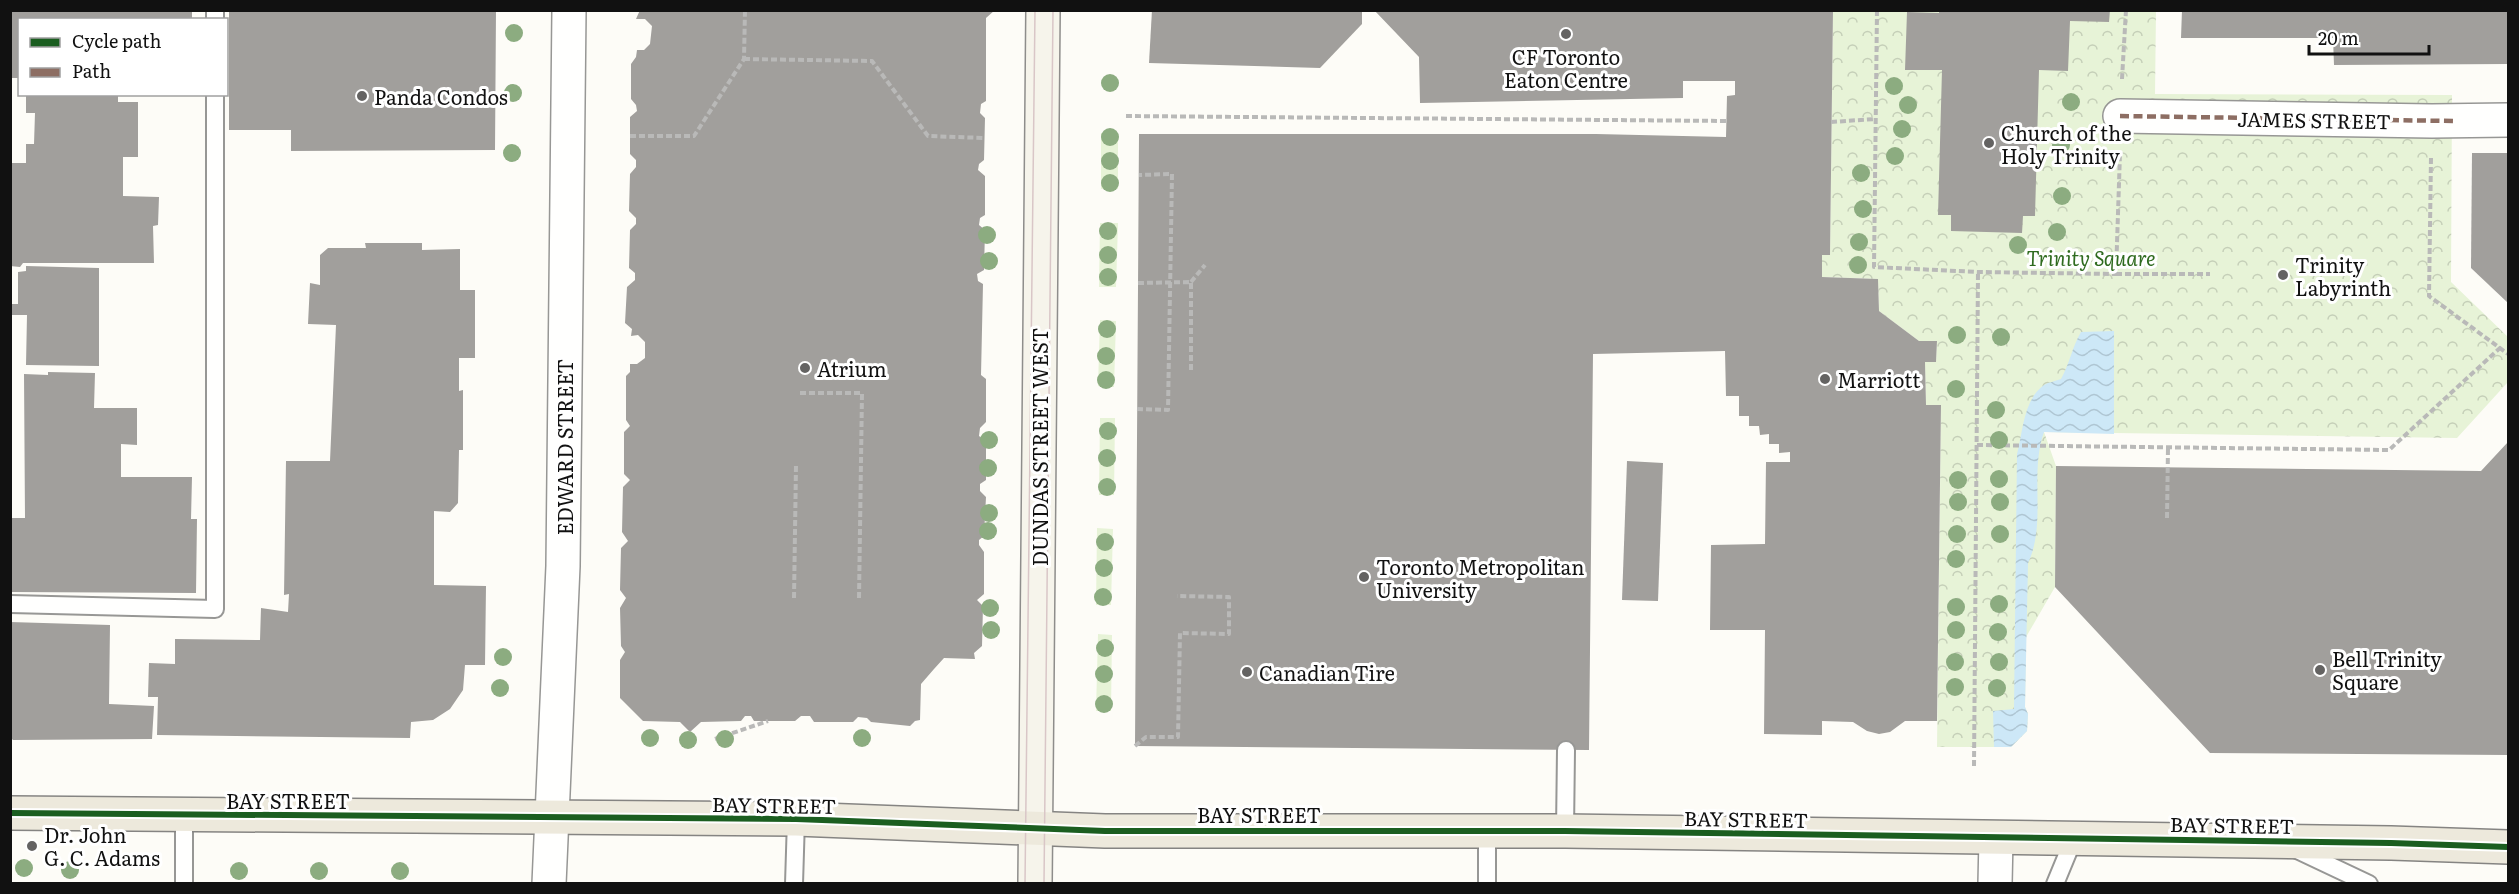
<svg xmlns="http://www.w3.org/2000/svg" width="2519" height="894" font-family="Literata,serif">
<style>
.grass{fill:#e7f3d7}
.park{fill:url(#park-crowns)}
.water{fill:url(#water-waves)}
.building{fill:#a19f9c}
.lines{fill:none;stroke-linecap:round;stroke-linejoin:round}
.lane-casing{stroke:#979795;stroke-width:20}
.street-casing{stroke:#979795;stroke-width:36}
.secondary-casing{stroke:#8e8d8b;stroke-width:36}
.primary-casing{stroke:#858482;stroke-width:36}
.path{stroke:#b9b9b8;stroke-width:4;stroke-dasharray:6 3;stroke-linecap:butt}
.lane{stroke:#fffffe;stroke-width:16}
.street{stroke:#fffffe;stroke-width:33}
.secondary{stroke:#f6f4eb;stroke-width:33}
.primary{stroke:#ede9dc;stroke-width:33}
.tram{stroke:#d9c6c7;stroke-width:1.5}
.quiet{stroke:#8d6e63;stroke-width:4.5;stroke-dasharray:9 4.5;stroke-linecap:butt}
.cycleway-casing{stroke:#fff;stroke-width:10}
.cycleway{stroke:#1b5e20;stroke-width:6}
.tree{fill:#8cac80}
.poi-dot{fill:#646362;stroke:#fff;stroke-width:2}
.labels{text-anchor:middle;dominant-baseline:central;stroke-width:6;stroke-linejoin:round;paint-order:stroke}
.poi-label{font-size:20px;fill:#111;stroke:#fff;text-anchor:start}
.street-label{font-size:20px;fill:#111;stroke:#fff}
.park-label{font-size:20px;font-style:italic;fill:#2f6b1f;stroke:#fff}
</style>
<defs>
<pattern id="park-crowns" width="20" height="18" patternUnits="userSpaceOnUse" patternTransform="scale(1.5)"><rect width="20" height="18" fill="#e7f3d7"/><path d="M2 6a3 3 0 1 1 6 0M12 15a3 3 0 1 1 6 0" fill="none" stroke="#c5cfb8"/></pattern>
<pattern id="water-waves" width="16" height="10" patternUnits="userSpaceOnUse" patternTransform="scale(1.5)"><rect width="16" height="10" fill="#cde8f7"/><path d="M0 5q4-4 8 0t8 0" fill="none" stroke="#afc6d3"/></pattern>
</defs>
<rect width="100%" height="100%" fill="#fdfcf7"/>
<g class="grass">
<rect x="1101" y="133" width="17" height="56"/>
<polygon points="1100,223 1118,223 1116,287 1099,287"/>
<polygon points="1100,320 1116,321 1114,387 1098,386"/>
<polygon points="1100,418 1115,418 1114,495 1099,495"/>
<polygon points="1097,528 1113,529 1111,605 1096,605"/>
<polygon points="1098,634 1112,635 1111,711 1096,711"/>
</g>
<polygon class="park" points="1833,11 2156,11 2155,94 2452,95 2451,282 2508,337 2508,382 2457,438 2044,432 2056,466 2055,587 2026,637 2025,707 2028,714 2027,731 2011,747 1937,747 1941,405 1926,405 1925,362 1936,362 1937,341 1919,341 1879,311 1878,279 1822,277 1822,255 1830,255"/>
<path class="water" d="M 2114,331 L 2114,434 L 2044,432 C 2029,474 2047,523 2028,563 L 2025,707 L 2028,714 L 2027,731 L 2011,747 L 1994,747 L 1993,711 L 2014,709 L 2017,454 C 2023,432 2023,400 2044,385 C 2049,382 2056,381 2061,379 C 2070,363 2072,347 2081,332 Z"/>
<g class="building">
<polygon points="10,10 192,10 192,20 20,20 20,78 10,78"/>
<polygon points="229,10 496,10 495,150 291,151 291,130 229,130"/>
<polygon points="640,10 995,10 986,18 986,101 981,104 980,113 985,118 984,160 979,164 978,170 985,176 985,215 980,218 979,225 985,230 984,270 977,274 978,281 983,284 981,375 986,379 986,422 980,428 979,436 986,441 986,480 980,484 980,491 986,497 984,536 979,540 979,545 984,552 984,594 977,600 983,606 982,646 974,653 975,659 944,658 934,669 921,684 920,720 915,721 910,726 871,722 867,718 858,717 853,722 814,722 810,716 801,716 795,721 754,721 751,716 745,716 741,721 701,722 690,732 680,722 643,721 620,698 620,660 625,652 621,646 620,608 626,598 620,590 621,548 628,541 622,532 623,487 630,480 624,474 624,432 630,426 626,420 626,376 630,372 630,364 637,364 645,358 645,342 638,335 631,336 632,329 625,323 627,287 635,280 635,273 629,268 630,230 636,224 636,218 629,211 630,174 636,167 636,160 630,154 630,117 637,111 636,105 631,99 631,64 636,57 637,50 644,50 650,44 652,26 645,19 636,19"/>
<polygon points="1152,10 1362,10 1362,24 1320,68 1149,63"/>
<polygon points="1374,10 1833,10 1830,255 1822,255 1822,277 1878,279 1879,311 1919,341 1937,341 1936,362 1925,362 1926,405 1941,405 1937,721 1905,721 1890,732 1879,734 1867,731 1853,722 1822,721 1822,735 1764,734 1765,630 1710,630 1711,545 1765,544 1766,462 1790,462 1790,452 1779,453 1779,444 1769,444 1769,434 1760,435 1759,426 1749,426 1749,416 1739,416 1739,396 1726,396 1725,351 1593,354 1589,750 1135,746 1139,134 1596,134 1726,137 1727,96 1735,95 1735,81 1683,81 1683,98 1420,103 1419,57"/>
<polygon points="1939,10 2110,10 2109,22 2070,21 2068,71 2039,70 2035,216 2023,216 2022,233 1951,231 1951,215 1938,215 1942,70 1905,70 1907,12 1939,13"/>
<polygon points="2182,10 2508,10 2508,64 2334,65 2333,38 2181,38"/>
<polygon points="26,94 118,94 118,102 138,102 138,157 123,157 123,196 159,197 158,225 153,226 154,263 23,263 20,267 10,266 10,163 26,163 26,144 34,144 35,113 26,113"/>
<polygon points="2472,153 2508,153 2508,303 2471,268"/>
<polygon points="365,243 422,243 422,250 460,249 460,290 475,290 475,358 459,358 459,391 463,390 463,450 459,450 458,503 450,512 434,511 434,585 486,586 485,665 465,665 463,690 450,709 433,720 411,722 410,738 157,735 158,697 148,697 149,663 175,664 175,639 260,640 261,608 288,612 289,594 284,595 286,461 330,461 336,325 308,324 310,283 320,285 320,255 328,248 366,248"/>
<polygon points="26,266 99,268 99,366 26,365 27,315 10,315 10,304 18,304 18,272 26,271"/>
<polygon points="48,372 95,373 94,408 137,408 137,445 121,444 121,477 192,477 191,519 197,519 196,593 10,592 10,518 25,518 24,374 48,375"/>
<polygon points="2508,442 2508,755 2210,753 2055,587 2056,466 2481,471"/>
<polygon points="1627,461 1663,463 1658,601 1622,600"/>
<polygon points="10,622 110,625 109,704 154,706 152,739 13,740 10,737"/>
</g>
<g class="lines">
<g class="lane-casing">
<g id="lane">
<polyline points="215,10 215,20"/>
<polyline points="10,604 215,609 215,94"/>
<polyline points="184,815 184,884"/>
<polyline points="1565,831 1566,750"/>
<polyline points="2295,849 2369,884"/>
<polyline points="794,884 796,819"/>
<polyline points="1487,884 1487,831"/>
<polyline points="2055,884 2074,838"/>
</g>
</g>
<g class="street-casing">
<g id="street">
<polyline points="2120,116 2432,121 2508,120"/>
<polyline points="549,884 563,566 569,10"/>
<polyline points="1995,884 1996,838"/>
</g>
</g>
<g class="secondary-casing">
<polyline id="secondary" points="1035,884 1043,10"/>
</g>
<g class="primary-casing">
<polyline id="primary" points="10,813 796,819 1105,831 1565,831 2391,843 2508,847"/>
</g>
<g class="path">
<polyline points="1877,10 1874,267 1978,272 2116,274 2120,153"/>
<polyline points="744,59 872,61 928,136 985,138"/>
<polyline points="2122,79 2126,10"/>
<polyline points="1126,116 1726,121"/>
<polyline points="1831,122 1875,119"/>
<polyline points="630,136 694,136 744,59 745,10"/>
<polyline points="2431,158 2429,296 2508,354"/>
<polyline points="2116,274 2210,274"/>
<polyline points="1191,282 1205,265"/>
<polyline points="1138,283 1191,282 1191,372"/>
<polyline points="800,393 862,393 859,598"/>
<polyline points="1137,409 1168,410 1172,174 1139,175"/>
<polyline points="1977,445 2389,450 2501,347"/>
<polyline points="2167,518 2168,448"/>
<polyline points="794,598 796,465"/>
<polyline points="715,739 768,721"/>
<polyline points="1135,746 1146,737 1178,737 1180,633 1229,634 1229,597 1177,596"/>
<polyline points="1974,766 1978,272"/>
</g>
<use href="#lane" class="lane"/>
<use href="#street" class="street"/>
<use href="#secondary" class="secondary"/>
<use href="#primary" class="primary"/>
<g class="tram">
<polyline points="1025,884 1035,10"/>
<polyline points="1044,884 1053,10"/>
</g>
<polyline class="quiet" points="2120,116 2453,121"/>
<g class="cycleway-casing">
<polyline id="cycleway" points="10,813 796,819 1105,831 1565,831 2391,843 2508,847"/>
</g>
<use href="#cycleway" class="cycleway"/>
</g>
<g class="tree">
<circle cx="514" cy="33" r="9"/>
<circle cx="1110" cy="83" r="9"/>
<circle cx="1894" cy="86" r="9"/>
<circle cx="513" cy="93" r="9"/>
<circle cx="2071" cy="102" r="9"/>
<circle cx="1908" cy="105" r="9"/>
<circle cx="1902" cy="129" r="9"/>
<circle cx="1110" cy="137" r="9"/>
<circle cx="2061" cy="145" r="9"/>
<circle cx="512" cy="153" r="9"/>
<circle cx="1895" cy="156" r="9"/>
<circle cx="1110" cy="161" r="9"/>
<circle cx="1861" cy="173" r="9"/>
<circle cx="1110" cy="183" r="9"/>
<circle cx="2062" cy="196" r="9"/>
<circle cx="1863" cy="209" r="9"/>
<circle cx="1108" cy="231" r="9"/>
<circle cx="2057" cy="232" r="9"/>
<circle cx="987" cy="235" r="9"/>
<circle cx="1859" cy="242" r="9"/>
<circle cx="2018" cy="245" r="9"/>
<circle cx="1108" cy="255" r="9"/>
<circle cx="989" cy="261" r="9"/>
<circle cx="1858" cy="265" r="9"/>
<circle cx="1108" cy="277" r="9"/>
<circle cx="1107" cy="329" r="9"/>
<circle cx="1957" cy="335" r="9"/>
<circle cx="2001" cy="337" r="9"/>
<circle cx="1106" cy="356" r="9"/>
<circle cx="1106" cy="380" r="9"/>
<circle cx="1956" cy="389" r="9"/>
<circle cx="1996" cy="410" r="9"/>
<circle cx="1108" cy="431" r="9"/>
<circle cx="989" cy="440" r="9"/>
<circle cx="1999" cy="440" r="9"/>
<circle cx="1107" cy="458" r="9"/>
<circle cx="988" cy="468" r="9"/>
<circle cx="1999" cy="479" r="9"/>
<circle cx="1958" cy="480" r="9"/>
<circle cx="1107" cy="487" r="9"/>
<circle cx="1958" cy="502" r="9"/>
<circle cx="2000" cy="502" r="9"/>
<circle cx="989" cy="513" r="9"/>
<circle cx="988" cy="531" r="9"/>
<circle cx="1957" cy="534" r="9"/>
<circle cx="2000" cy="534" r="9"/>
<circle cx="1105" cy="542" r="9"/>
<circle cx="1956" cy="559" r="9"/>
<circle cx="1104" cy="568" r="9"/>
<circle cx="1103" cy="597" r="9"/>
<circle cx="1999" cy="604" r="9"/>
<circle cx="1956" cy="607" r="9"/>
<circle cx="990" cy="608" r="9"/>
<circle cx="991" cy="630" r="9"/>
<circle cx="1956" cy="630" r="9"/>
<circle cx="1998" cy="632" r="9"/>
<circle cx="1105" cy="648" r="9"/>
<circle cx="503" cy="657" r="9"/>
<circle cx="1955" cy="662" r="9"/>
<circle cx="1999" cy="662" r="9"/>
<circle cx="1104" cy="674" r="9"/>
<circle cx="1955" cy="687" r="9"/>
<circle cx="500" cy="688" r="9"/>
<circle cx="1997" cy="688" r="9"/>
<circle cx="1104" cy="704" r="9"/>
<circle cx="650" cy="738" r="9"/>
<circle cx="862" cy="738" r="9"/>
<circle cx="725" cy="739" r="9"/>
<circle cx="688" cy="740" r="9"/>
<circle cx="24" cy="868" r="9"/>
<circle cx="70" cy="870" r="9"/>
<circle cx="239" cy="871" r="9"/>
<circle cx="319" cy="871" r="9"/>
<circle cx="400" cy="871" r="9"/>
</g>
<g class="poi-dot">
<circle cx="1566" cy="34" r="6"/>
<circle cx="362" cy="96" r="6"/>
<circle cx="1989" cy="143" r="6"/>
<circle cx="2283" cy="275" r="6"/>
<circle cx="805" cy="368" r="6"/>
<circle cx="1825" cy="379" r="6"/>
<circle cx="1364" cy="577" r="6"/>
<circle cx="2320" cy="670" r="6"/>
<circle cx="1247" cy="672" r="6"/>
<circle cx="32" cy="846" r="6"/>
</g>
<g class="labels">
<g class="poi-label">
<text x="1566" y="56" text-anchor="middle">CF Toronto<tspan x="1566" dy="23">Eaton Centre</tspan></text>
<text x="374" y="96">Panda Condos</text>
<text x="2001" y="132">Church of the<tspan x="2001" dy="23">Holy Trinity</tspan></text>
<text x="2295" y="264">Trinity<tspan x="2295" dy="23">Labyrinth</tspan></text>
<text x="817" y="368">Atrium</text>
<text x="1837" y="379">Marriott</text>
<text x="1376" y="566">Toronto Metropolitan<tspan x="1376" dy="23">University</tspan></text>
<text x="2332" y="658">Bell Trinity<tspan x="2332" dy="23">Square</tspan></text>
<text x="1259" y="672">Canadian Tire</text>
<text x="44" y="834">Dr. John<tspan x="44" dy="23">G. C. Adams</tspan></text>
</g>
<g class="street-label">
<text transform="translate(2314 119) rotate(1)">JAMES STREET</text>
<text transform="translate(564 447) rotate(-90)">EDWARD STREET</text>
<text transform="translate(1039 447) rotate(-90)">DUNDAS STREET WEST</text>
<text x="288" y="800">BAY STREET</text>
<text transform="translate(774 804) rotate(1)">BAY STREET</text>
<text x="1259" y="814">BAY STREET</text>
<text transform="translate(1746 818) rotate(1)">BAY STREET</text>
<text transform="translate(2232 824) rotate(1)">BAY STREET</text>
</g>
<g class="park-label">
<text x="2091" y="257">Trinity Square</text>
</g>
</g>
<rect width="2519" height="894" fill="none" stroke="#111111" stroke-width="24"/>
<rect x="18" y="18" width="210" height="78" fill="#ffffff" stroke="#a0a0a0" stroke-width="1.5"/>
<rect x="30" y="38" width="30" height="9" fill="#1b5e20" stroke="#a0a0a0" stroke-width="1.5"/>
<text x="72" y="48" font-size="18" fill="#111111">Cycle path</text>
<rect x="30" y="68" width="30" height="9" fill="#8d6e63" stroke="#a0a0a0" stroke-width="1.5"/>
<text x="72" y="78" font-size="18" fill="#111111">Path</text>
<path d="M2309 45v9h120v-9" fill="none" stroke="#111111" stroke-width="3"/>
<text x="2318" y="45" font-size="18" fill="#111111" stroke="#ffffff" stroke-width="4.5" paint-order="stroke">20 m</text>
</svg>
